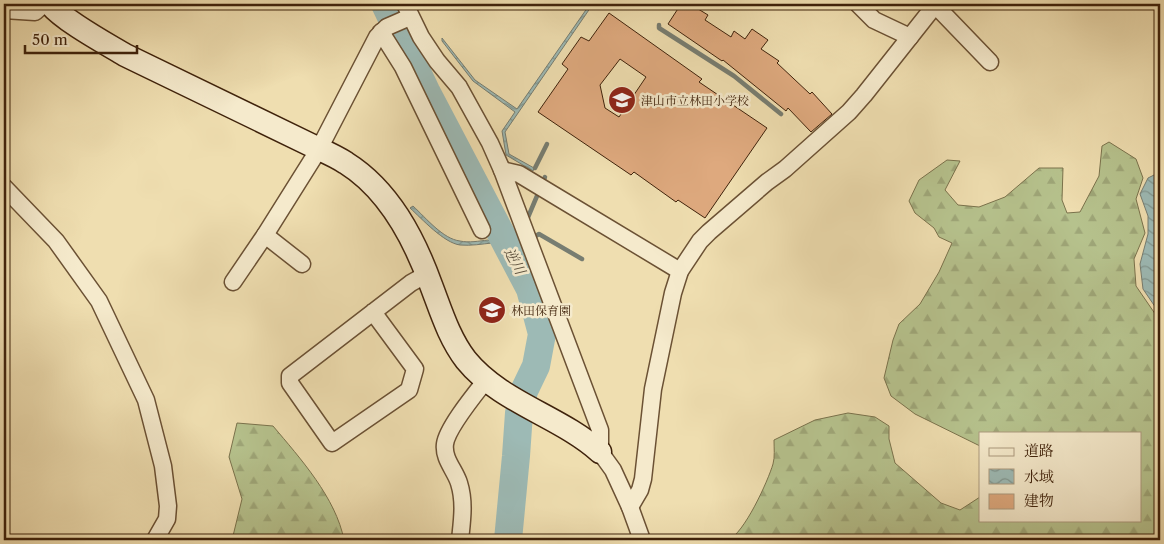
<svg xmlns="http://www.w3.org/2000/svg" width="1164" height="544" font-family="'Libre Caslon Text','Noto Serif JP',serif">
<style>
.forest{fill:url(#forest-firs);stroke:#7a724c}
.water{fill:url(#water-waves);stroke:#777d71}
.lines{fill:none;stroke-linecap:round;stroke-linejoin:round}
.stream{stroke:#777d71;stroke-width:4.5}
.river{stroke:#9dbab5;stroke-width:28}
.building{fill:#dea97e;stroke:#3f220b;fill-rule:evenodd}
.street-casing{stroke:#6b5134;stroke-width:19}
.secondary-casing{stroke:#3f220b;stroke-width:25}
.street{stroke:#f5eacc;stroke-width:16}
.secondary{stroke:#f5eacc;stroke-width:22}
.labels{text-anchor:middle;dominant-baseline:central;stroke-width:5;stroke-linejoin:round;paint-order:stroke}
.poi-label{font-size:12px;fill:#3f220b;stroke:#f5eacc;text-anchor:start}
.water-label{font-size:14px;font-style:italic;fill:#5b503e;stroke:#f5eacc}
</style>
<defs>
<pattern id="forest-firs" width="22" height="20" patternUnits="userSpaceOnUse" patternTransform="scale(1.25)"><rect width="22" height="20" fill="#b6c28d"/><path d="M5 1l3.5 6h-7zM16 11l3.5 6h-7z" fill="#9ea678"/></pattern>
<pattern id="water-waves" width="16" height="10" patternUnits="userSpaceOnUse" patternTransform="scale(1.25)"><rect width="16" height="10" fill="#9dbab5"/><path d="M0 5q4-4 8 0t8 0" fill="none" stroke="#819791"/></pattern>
</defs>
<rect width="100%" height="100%" fill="#efdeb0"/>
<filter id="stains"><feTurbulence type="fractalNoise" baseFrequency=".004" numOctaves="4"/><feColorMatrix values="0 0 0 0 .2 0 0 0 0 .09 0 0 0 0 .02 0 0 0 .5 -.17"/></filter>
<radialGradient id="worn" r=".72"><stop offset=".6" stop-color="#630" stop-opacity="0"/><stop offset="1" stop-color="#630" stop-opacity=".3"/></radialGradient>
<g class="forest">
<path d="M 1109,142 L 1136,159 L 1143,178 L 1136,199 L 1145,233 L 1134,259 L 1136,286 L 1160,321 L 1160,540 L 728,540 C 744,534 768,481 773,464 C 775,457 774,448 774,440 L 815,420 L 848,413 L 875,417 L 889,426 L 889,439 L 895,463 L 941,503 L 960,510 L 980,497 L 980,520 L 1140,520 L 1140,433 L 980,433 L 980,446 L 915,414 L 891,396 L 884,378 L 893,340 L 899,324 L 920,304 L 939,272 L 952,243 L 939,237 L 934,228 L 915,213 L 909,201 L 919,180 L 947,160 L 960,161 L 945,190 L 958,205 L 979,207 L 1005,197 L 1039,168 L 1063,168 L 1062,200 L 1067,213 L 1080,212 L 1099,176 L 1102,146 Z"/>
<path d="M 237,423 L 273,426 C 300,458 336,498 344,540 L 232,540 L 242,499 L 229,457 Z"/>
</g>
<g class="water">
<polygon points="590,4 593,4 505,132 509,154 534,168 533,171 506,155 502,131 515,112 473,81 442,41 442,38 475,80 517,109"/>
<polygon points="1160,172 1160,314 1143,289 1140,264 1148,234 1148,216 1140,194 1148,178"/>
<path d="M 413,206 C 426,218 443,239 460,241 C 469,243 479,241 488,240 L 492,243 C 482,244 471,246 460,245 C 444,243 422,219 410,208 Z"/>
</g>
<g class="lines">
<g class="stream">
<polyline points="659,25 659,28 734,76 781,114"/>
<polyline points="411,59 412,58"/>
<polyline points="535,168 547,144"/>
<polyline points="526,222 545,177"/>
<polyline points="534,237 539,234 582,259"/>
<polyline points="498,240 517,231"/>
</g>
<polyline class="river" points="385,4 426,91 530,289 542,334 536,366 524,391 519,413 516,456 508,540"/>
</g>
<g class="building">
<polygon points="681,4 690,4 708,15 705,20 731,37 734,31 745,39 752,29 768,40 761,49 779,61 777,63 810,94 812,92 832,114 811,132 788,108 786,111 723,60 722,61 668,24"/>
<path d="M 609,13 L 702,79 L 699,82 L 767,128 L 705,218 L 678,200 L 676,202 L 634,172 L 631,175 L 538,112 L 568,69 L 562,64 L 581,37 L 589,41 ZM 620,59 L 646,77 L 619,117 L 605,108 L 600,85 Z"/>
</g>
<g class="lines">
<g class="street-casing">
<g id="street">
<polyline points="405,4 421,37 437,61 459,87 490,143 502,170 600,430 600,452 613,470 630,507 642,540"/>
<polyline points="858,4 874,20 910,37"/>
<polyline points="935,5 990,62"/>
<polyline points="4,10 35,12 44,4"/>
<polyline points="381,32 403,67 482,230"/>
<polyline points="502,170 519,174 680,271"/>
<polyline points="4,187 56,241 99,301 146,400 163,466 168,506 167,519 155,540"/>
<polyline points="265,235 302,264"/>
<polyline points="233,282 265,235 319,149 377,37 387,27 410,17"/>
<polyline points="373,312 415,369 409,390 332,443 290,383 290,376 411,283 427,274"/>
<polyline points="630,507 640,490 643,479 653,389 673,293 680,271 700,241 709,232 767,182 785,169 849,112 864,95 936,4"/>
<path d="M 460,540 C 462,521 465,502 459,483 C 455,470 443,459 445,444 C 447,428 475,394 486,380"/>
</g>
</g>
<g class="secondary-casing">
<path id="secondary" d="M 50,4 C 64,21 105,43 125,55 L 319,149 C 328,153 337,157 346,163 C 389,190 414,238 431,285 C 441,311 449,338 466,360 C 501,403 560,416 600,452"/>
</g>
<use href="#street" class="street"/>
<use href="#secondary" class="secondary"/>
</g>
<defs>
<g id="school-disc" transform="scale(1.4375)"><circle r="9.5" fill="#8f2418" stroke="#f5eacc"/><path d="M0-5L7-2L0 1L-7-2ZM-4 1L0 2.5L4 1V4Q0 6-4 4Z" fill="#fff"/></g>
</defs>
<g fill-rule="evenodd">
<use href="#school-disc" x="622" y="100"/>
<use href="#school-disc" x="492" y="310"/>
</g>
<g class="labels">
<g class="poi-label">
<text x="641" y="100">津山市立林田小学校</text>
<text x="511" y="310">林田保育園</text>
</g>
<g class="water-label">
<text transform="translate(515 261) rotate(62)">逆川</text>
</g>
</g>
<rect width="1164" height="544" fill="none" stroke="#efdeb0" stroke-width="20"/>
<rect x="5" y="5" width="1154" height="534" fill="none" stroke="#3f220b" stroke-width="2.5"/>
<rect x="10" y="10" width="1144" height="524" fill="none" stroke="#3f220b"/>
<rect x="979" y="432" width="162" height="90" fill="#f5eacc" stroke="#ac9a7f"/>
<rect x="989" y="448" width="25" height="8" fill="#f5eacc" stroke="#ac9a7f"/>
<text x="1024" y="456" font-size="15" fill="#3f220b">道路</text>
<rect x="989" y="469" width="25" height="15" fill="url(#water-waves)" stroke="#ac9a7f"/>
<text x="1024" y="482" font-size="15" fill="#3f220b">水域</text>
<rect x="989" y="494" width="25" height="15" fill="#dea97e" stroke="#ac9a7f"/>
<text x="1024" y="506" font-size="15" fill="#3f220b">建物</text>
<path d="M25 45v8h112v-8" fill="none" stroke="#3f220b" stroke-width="2.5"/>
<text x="32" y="45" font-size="15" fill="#3f220b" stroke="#f5eacc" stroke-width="4" paint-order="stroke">50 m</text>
<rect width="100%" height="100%" filter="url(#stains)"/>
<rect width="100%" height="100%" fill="url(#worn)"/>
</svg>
